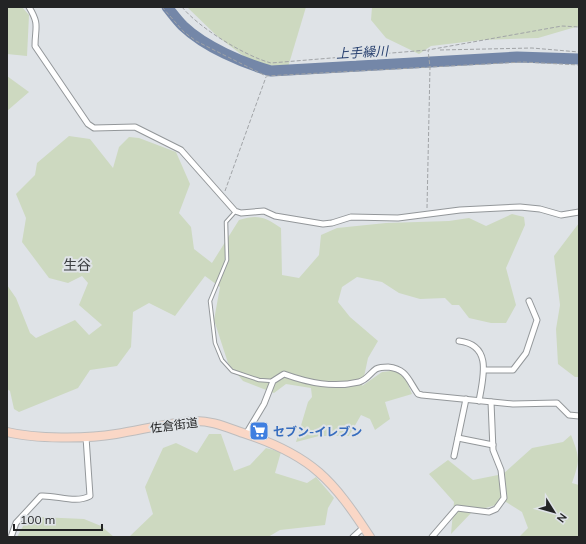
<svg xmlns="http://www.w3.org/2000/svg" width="586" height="544" font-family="Mulish,'Noto Sans JP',sans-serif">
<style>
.green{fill:#cdd9c0}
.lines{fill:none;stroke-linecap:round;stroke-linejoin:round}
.river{stroke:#7487a8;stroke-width:11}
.lane-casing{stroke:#93979a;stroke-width:4.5}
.street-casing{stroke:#93979a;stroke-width:7}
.primary-casing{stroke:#bdbdbe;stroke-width:10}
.path{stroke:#a1a4a7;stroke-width:1;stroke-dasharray:4 2;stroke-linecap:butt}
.lane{stroke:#fff;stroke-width:2.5}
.street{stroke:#fff;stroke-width:5}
.primary{stroke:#fad7c6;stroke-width:8}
.labels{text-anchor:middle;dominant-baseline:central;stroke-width:4;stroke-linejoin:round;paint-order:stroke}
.street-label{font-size:12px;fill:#232425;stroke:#dfe3e7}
.shop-label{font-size:12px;font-weight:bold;fill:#366cbe;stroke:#dfe3e7;text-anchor:start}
.water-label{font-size:13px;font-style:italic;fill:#28406f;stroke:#dfe3e7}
.quarter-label{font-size:14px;fill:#3b3e41;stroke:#dfe3e7}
</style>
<rect width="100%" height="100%" fill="#dfe3e7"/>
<g class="green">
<polygon points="7,7 22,7 29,15 27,56 7,54"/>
<polygon points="187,7 306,7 288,67 254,64 217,36"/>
<polygon points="372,7 579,7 579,26 538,38 482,40 431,46 419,54 386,38 371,20"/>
<polygon points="7,76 29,92 7,111 8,94"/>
<path d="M 69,136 L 90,139 L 113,168 L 119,147 L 129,137 L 139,138 L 176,152 L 190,184 L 179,213 L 191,227 L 194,249 L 212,263 L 239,220 C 258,214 265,217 281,228 L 282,275 L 299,278 L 319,255 L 321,235 L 337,228 L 386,223 L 449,221 L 469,218 L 486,226 L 512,214 L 524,217 L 525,225 L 506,268 L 516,305 L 506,323 L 491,323 L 469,318 L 459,305 L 452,305 L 445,298 L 420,299 L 399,293 L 382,282 L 357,277 L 342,287 L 338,302 L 350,317 L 378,341 L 368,358 L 362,386 L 382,372 L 398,370 L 405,377 L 412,394 L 385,402 L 390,419 L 375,430 L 370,419 L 361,415 L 349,436 L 319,436 L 296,442 L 308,402 L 312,397 L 311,388 L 286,384 L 274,393 L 243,381 L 228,363 L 214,320 L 220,287 L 205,276 L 175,316 L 149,303 L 133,312 L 131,347 L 117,366 L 90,370 L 78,388 L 19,412 L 14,409 L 10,391 L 7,389 L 7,285 L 16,298 L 30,333 L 36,338 L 75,320 L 89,335 L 102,325 L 79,305 L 88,283 L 82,276 L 68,283 L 49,278 L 22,242 L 26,218 L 16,194 L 35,175 L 37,163 Z"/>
<polygon points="579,223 579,377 575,377 558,364 556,329 560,305 554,256"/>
<polygon points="209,434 221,434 234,471 250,465 266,448 281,452 275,473 307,483 316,477 334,498 328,508 325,525 280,530 268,537 129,537 153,514 145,487 163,448 176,443 197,453"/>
<path d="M 571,435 C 580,458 580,460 572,483 L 579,485 L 579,537 L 519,537 L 528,528 L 522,512 L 506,502 L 472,512 L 451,534 L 454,502 L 429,474 L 448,460 L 473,480 L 503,474 L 532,448 L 563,442 Z"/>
<polygon points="39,517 84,519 101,526 114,537 17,537 27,519"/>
</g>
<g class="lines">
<path class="river" d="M 167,7 C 172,13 177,20 183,26 C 205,47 243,63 271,71 L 517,57 L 579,59"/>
<g class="lane-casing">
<polyline id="lane" points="235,212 226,222 227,260 210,301 215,343 222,360 232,371 259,380 273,381"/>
</g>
<g class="street-casing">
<g id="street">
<path d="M 29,7 C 40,25 35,27 35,46 L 88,124 L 94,128 L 135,127 L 181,150 L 235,211 L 241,213 L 264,211 L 275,216 L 323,224 L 332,223 L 351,217 L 398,218 L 460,210 L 520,207 L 540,209 L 561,215 L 579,212"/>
<path d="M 459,341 C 493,345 483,378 479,401"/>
<polyline points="484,370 513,370 526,353 537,320 529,301"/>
<path d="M 246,434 L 264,404 L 273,381 L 284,374 C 309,383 333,388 359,382 C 367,380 370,373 376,369 C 380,367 385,367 388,367 C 407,369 408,380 418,394 L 422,395 L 513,404 L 557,403 L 569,415 L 579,416"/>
<polyline points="458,438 493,445"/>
<polyline points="454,456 466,399"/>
<path d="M 11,537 L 16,523 L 41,496 C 57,495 75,504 90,496 L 86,437"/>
<polyline points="353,537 364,527"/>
<polyline points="432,537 457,508 489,512 496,509 504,498 501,470 493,450 491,402"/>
</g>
</g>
<g class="primary-casing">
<path id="primary" d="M 7,432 C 35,439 87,439 116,434 C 141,430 167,423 193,421 C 212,420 228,428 246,434 C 312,456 333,480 370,537"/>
</g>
<g class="path">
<polyline points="162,7 184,32 196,41 266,76 523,62 579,65"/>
<path d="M 182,7 C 199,28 245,56 271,63 L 428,50"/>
<polyline points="440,50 532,48 579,52"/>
<polyline points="225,191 266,77"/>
<polyline points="427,208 430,67 428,50 562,26 579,27"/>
</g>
<use href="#lane" class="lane"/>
<use href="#street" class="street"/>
<use href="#primary" class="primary"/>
</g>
<defs>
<g id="supermarket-square" transform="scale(1)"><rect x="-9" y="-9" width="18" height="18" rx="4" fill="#3f7fe0" stroke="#dfe3e7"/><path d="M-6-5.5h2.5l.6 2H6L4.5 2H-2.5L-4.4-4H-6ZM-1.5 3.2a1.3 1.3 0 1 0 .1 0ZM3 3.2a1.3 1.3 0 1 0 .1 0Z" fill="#fff"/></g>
</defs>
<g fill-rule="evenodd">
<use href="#supermarket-square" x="259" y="431"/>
</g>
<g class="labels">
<g class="street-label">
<text transform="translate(174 425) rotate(-7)">佐倉街道</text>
</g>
<g class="shop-label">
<text x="273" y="431">セブン-イレブン</text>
</g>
<g class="water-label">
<text transform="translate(362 52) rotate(-3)">上手繰川</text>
</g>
<g class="quarter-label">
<text x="77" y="265">生谷</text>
</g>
</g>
<rect width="586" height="544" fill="none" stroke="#232425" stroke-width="16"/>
<g transform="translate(554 512) rotate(127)" stroke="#dfe3e7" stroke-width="3" paint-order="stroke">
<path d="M0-3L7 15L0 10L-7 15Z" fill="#232425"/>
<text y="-6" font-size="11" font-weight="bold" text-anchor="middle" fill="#232425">N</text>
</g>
<path d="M14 524v6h88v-6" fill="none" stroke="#232425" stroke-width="2"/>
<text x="20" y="524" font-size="12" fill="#232425" stroke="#dfe3e7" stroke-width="3" paint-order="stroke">100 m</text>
</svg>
